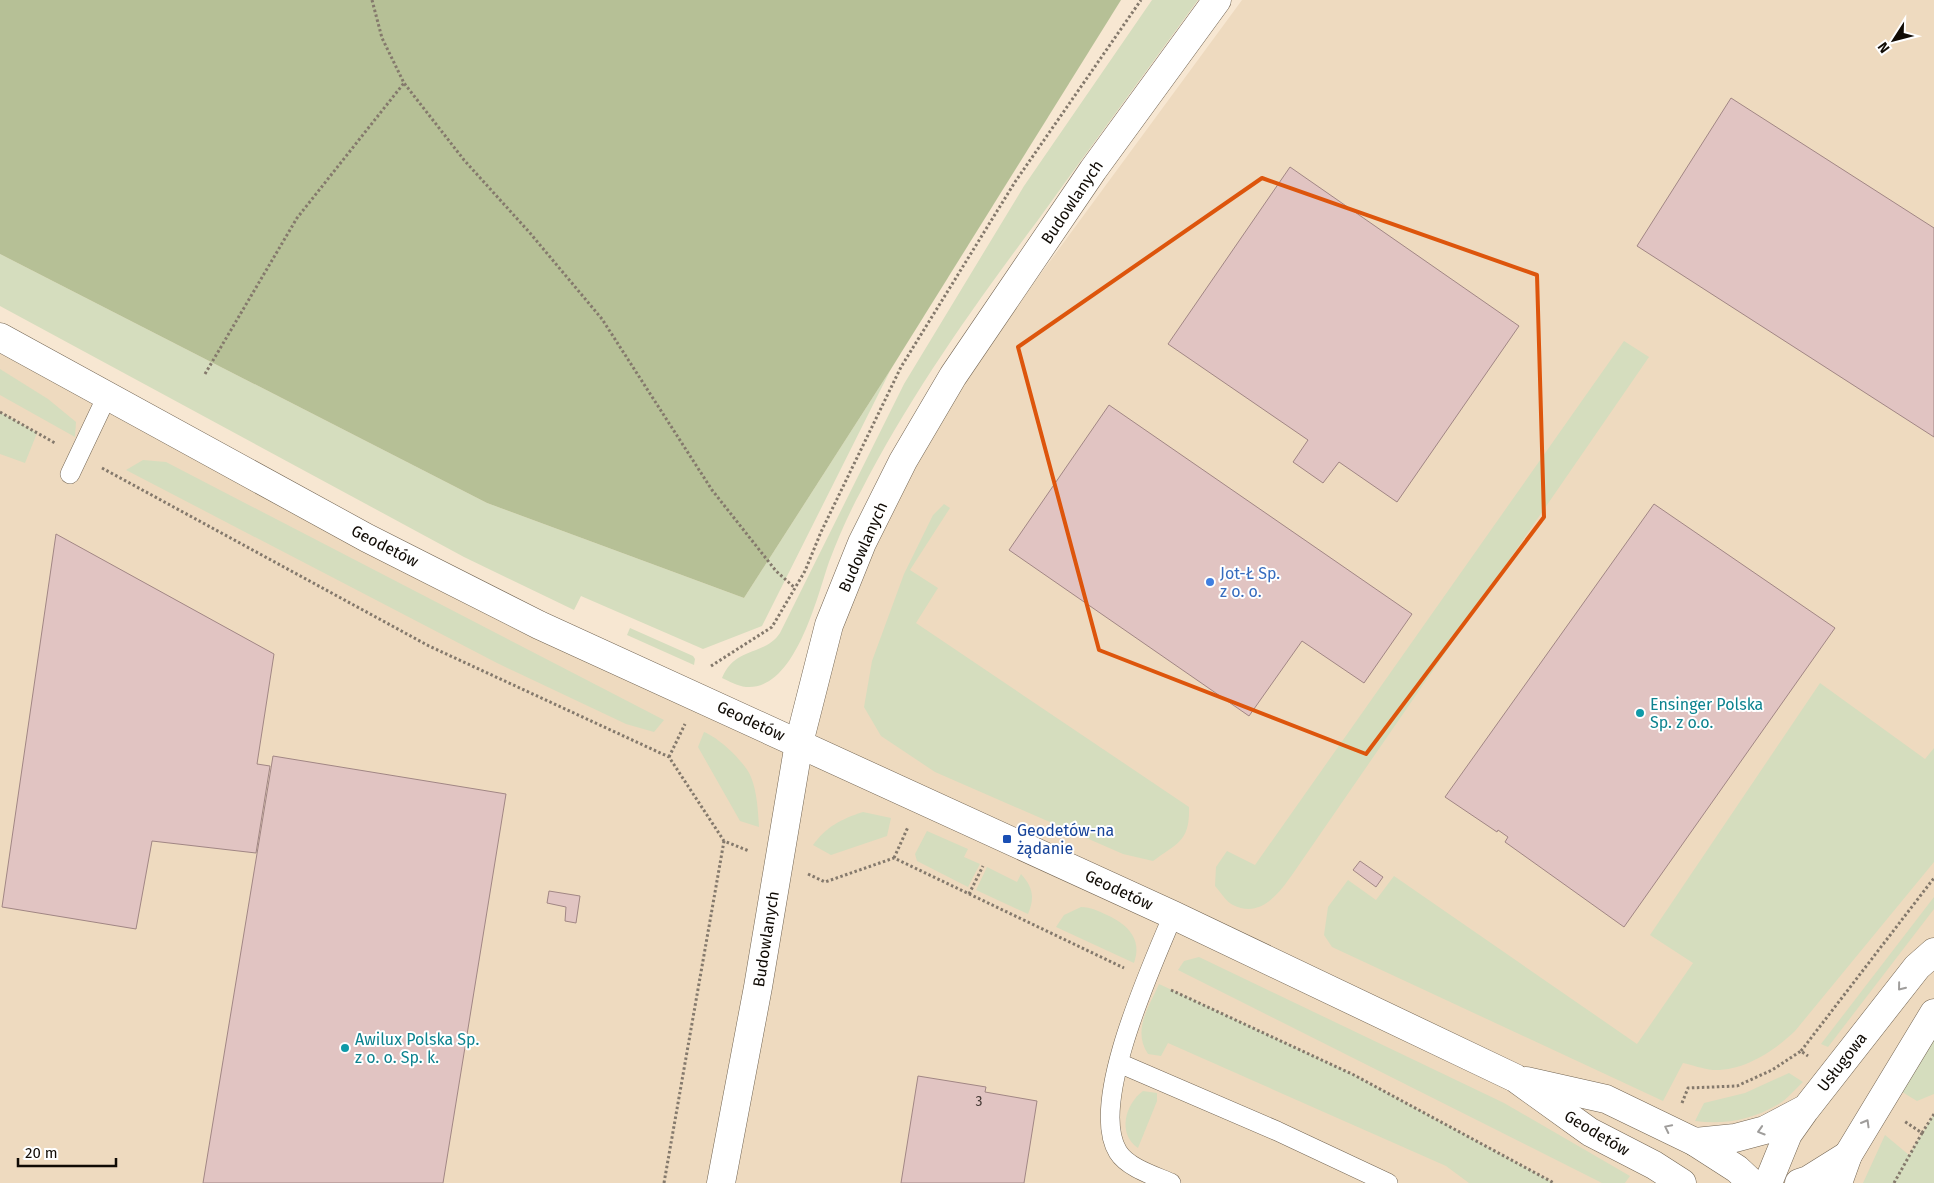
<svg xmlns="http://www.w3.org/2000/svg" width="1934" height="1183" font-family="'Fira Sans',sans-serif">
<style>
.built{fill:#eedabf}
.green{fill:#d5ddbe}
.forest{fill:#b6c096}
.building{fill:#e1c4c2;stroke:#a18684}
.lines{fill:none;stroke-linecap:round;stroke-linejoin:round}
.service-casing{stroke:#726452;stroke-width:20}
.minor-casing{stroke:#726452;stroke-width:29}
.tertiary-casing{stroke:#726452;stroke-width:29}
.path{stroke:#84796c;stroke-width:3;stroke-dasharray:2.5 2.5;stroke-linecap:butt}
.service{stroke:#fff;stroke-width:19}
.minor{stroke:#fff;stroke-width:28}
.tertiary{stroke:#fff;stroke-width:28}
.oneway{stroke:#9f9d9b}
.marked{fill:none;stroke:#dd550c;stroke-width:4;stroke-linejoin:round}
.shop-dot{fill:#3f7fe0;stroke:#fff;stroke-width:2}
.culture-dot{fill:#0f9aa8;stroke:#fff;stroke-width:2}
.transit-dot{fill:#1a4fb4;stroke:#fff;stroke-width:2}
.labels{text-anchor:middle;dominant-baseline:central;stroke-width:4;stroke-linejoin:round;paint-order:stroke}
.number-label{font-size:14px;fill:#443934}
.street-label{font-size:16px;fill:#100b05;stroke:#fff}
.shop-label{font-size:16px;fill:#366cbe;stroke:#fff;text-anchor:start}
.culture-label{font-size:16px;fill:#0d838f;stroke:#fff;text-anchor:start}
.transit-label{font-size:16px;fill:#164399;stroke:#fff;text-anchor:start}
</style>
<rect width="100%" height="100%" fill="#f7e7d2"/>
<polygon class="built" points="1242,0 1934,0 1934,1183 0,1183 0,337 799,743 903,461"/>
<g class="green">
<path d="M 1152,0 L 1198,0 C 1145,73 1091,146 1038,220 C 973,307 911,394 861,491 C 849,513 838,538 829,562 C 817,597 795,691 746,687 C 737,686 729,681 722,678 C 735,646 765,656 780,633 L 904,384 L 1024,186 Z"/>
<polygon points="0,254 487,503 744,598 891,369 762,626 703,649 581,596 574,610 464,557 0,306"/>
<path d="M 1624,341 L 1649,357 L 1303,859 C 1287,881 1266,922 1233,905 C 1226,902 1220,891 1215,886 L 1216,867 L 1227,851 L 1255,865 Z"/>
<polygon points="0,369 48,399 76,422 75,437 0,395"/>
<polygon points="0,412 37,433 25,463 0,454"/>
<polygon points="143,460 166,462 664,720 654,732 626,724 497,663 126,470"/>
<path d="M 944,504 L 950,508 L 910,570 L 938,588 L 916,623 L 1189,807 C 1190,841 1178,843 1153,861 L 1123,854 L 935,772 L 881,736 L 864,707 L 872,661 L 904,574 L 933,515 Z"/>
<polygon points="630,628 693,656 695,659 694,665 627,635"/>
<path d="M 1820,683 L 1925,759 L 1934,748 L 1934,862 L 1795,1031 C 1774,1051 1744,1071 1713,1070 C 1703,1069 1692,1065 1683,1063 L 1663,1101 L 1332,947 L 1324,935 L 1328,907 L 1348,880 L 1376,900 L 1394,876 L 1637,1044 L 1693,963 L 1650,935 Z"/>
<path d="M 704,732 C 718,737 745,762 751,777 C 757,792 758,810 759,827 L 740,821 L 698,747 Z"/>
<path d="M 863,812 L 891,818 L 887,836 L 831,855 L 813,845 C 826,827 841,819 863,812 Z"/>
<polygon points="927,831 968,849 964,857 980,864 968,887 917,861 915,854"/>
<path d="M 987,867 L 1017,882 L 1021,874 C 1033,887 1035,898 1028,914 L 976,890 Z"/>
<polygon points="1934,897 1934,909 1828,1047 1821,1044"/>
<path d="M 1081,907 C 1091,907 1098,911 1107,915 C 1127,924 1143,939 1134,963 L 1056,927 L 1064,915 Z"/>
<polygon points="1199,957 1504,1103 1630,1176 1625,1183 1602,1183 1178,970 1184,961"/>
<path d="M 1159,984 L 1354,1075 L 1554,1183 L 1469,1183 L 1446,1166 L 1168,1043 L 1161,1056 L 1148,1054 C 1132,1030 1149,1007 1159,984 Z"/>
<polygon points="1934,1040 1934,1094 1917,1101 1899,1090"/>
<path d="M 1789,1073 L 1803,1082 C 1795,1089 1787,1100 1777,1105 C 1751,1120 1724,1125 1695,1121 L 1704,1103 L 1745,1093 Z"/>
<path d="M 1143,1091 L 1157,1093 L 1157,1101 L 1138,1148 C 1117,1134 1125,1104 1143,1091 Z"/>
<polygon points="1934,1114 1934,1183 1863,1183 1885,1135 1909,1155"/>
</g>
<polygon class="forest" points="0,0 1121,0 891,369 744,598 487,503 0,254"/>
<g class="building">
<polygon points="1731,98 1934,228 1934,437 1637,246"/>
<polygon points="1290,167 1519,326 1397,502 1339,462 1323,483 1293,462 1308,440 1168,344"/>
<polygon points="1109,405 1412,614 1364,683 1302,641 1249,716 1009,550"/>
<polygon points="1654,504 1835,628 1624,927 1505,842 1508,837 1498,830 1497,832 1445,797"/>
<polygon points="56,534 274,654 257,764 270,766 256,853 152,841 136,929 2,907"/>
<polygon points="273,756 506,794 443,1183 203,1183"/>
<polygon points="1360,861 1383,877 1376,887 1353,870"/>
<polygon points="549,891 580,896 576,923 565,921 566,907 547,903"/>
<polygon points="918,1076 986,1087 985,1092 1037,1101 1024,1183 901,1183"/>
</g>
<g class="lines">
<g class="service-casing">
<g id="service">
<polyline points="70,474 107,396"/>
<polyline points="1119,1063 1277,1131 1388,1183"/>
<path d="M 1171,1183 C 1155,1176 1128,1168 1118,1152 C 1088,1104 1152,966 1173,915"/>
</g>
</g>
<g class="minor-casing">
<g id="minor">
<polyline points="1695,1142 1735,1138 1765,1130 1803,1110"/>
<polyline points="721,1183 758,987 799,743 829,625 862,543 903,461 953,376 1093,170 1217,0"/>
<polyline points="1768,1183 1788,1134 1805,1110 1917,967 1934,952"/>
<polyline points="1799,1183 1808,1180 1848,1155"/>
<polyline points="1838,1183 1848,1155 1934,1013"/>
</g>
</g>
<g class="tertiary-casing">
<g id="tertiary">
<polyline points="0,337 367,538 539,625 1173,915 1515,1078 1590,1132 1654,1165 1682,1183"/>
<polyline points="1526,1081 1606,1099 1695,1142 1737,1169 1752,1183"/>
</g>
</g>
<g class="path">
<polyline points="372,0 382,38 404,83 464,160 530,233 602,319 712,490 776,571 795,588"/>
<polyline points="205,374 297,218 404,83"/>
<polyline points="0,412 55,443"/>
<polyline points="102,468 429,646 669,757 724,841 749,851"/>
<polyline points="711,666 772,627 805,571 821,532 901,367 1015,182 1141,0"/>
<polyline points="669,757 685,724"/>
<polyline points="894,858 908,827"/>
<polyline points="808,874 825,882 894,858 1124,968"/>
<polyline points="969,894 983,866"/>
<polyline points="1171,990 1354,1075 1554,1183"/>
<polyline points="1801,1051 1934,878"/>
<polyline points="1682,1103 1688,1088 1737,1086 1772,1070 1801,1051 1808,1056"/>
<polyline points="1922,1133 1934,1114"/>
<polyline points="664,1183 724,841"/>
<polyline points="1894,1183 1922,1133 1904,1121"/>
</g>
<use href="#service" class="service"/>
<use href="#minor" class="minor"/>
<use href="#tertiary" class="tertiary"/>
</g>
<defs><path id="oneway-chevron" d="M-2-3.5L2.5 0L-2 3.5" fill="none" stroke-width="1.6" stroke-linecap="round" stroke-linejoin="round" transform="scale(1.25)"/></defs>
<g class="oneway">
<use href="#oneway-chevron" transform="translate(1901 987) rotate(129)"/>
<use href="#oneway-chevron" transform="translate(1866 1123) rotate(-60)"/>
<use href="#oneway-chevron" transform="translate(1668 1128) rotate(-154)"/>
<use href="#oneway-chevron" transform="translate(1761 1131) rotate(163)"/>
</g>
<path class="marked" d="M 1262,178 L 1537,275 L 1544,517 L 1366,754 L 1099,650 L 1018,347 Z"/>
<circle class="shop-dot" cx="1210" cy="582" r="5"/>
<g class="culture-dot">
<circle cx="1640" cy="713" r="5"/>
<circle cx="345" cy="1048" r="5"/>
</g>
<rect class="transit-dot" x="1002" y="834" width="10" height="10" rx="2.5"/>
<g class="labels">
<g class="number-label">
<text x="979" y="1101">3</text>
</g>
<g class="street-label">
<text transform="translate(1072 202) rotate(-56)">Budowlanych</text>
<text transform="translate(385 546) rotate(27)">Geodetów</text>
<text transform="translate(863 547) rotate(-66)">Budowlanych</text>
<text transform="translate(751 721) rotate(25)">Geodetów</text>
<text transform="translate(1119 890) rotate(25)">Geodetów</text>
<text transform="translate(766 939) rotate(-81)">Budowlanych</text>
<text transform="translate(1842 1062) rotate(-52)">Usługowa</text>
<text transform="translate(1597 1133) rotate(31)">Geodetów</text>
</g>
<g class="shop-label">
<text x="1220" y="573">Jot-Ł Sp.<tspan x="1220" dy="18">z o. o.</tspan></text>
</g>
<g class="culture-label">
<text x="1650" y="704">Ensinger Polska<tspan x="1650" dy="18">Sp. z o.o.</tspan></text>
<text x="355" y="1039">Awilux Polska Sp.<tspan x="355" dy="18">z o. o. Sp. k.</tspan></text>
</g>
<g class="transit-label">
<text x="1017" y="830">Geodetów-na<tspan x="1017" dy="18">żądanie</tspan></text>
</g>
</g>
<g transform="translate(1894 40) rotate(234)" stroke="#ffffff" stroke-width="4" paint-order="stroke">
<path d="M0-4L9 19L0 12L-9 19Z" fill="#100b05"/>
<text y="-8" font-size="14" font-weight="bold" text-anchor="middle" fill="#100b05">N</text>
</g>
<path d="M18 1158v8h98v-8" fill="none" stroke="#100b05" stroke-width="2.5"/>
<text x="25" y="1158" font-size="15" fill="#100b05" stroke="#ffffff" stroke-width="4" paint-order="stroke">20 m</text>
</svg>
